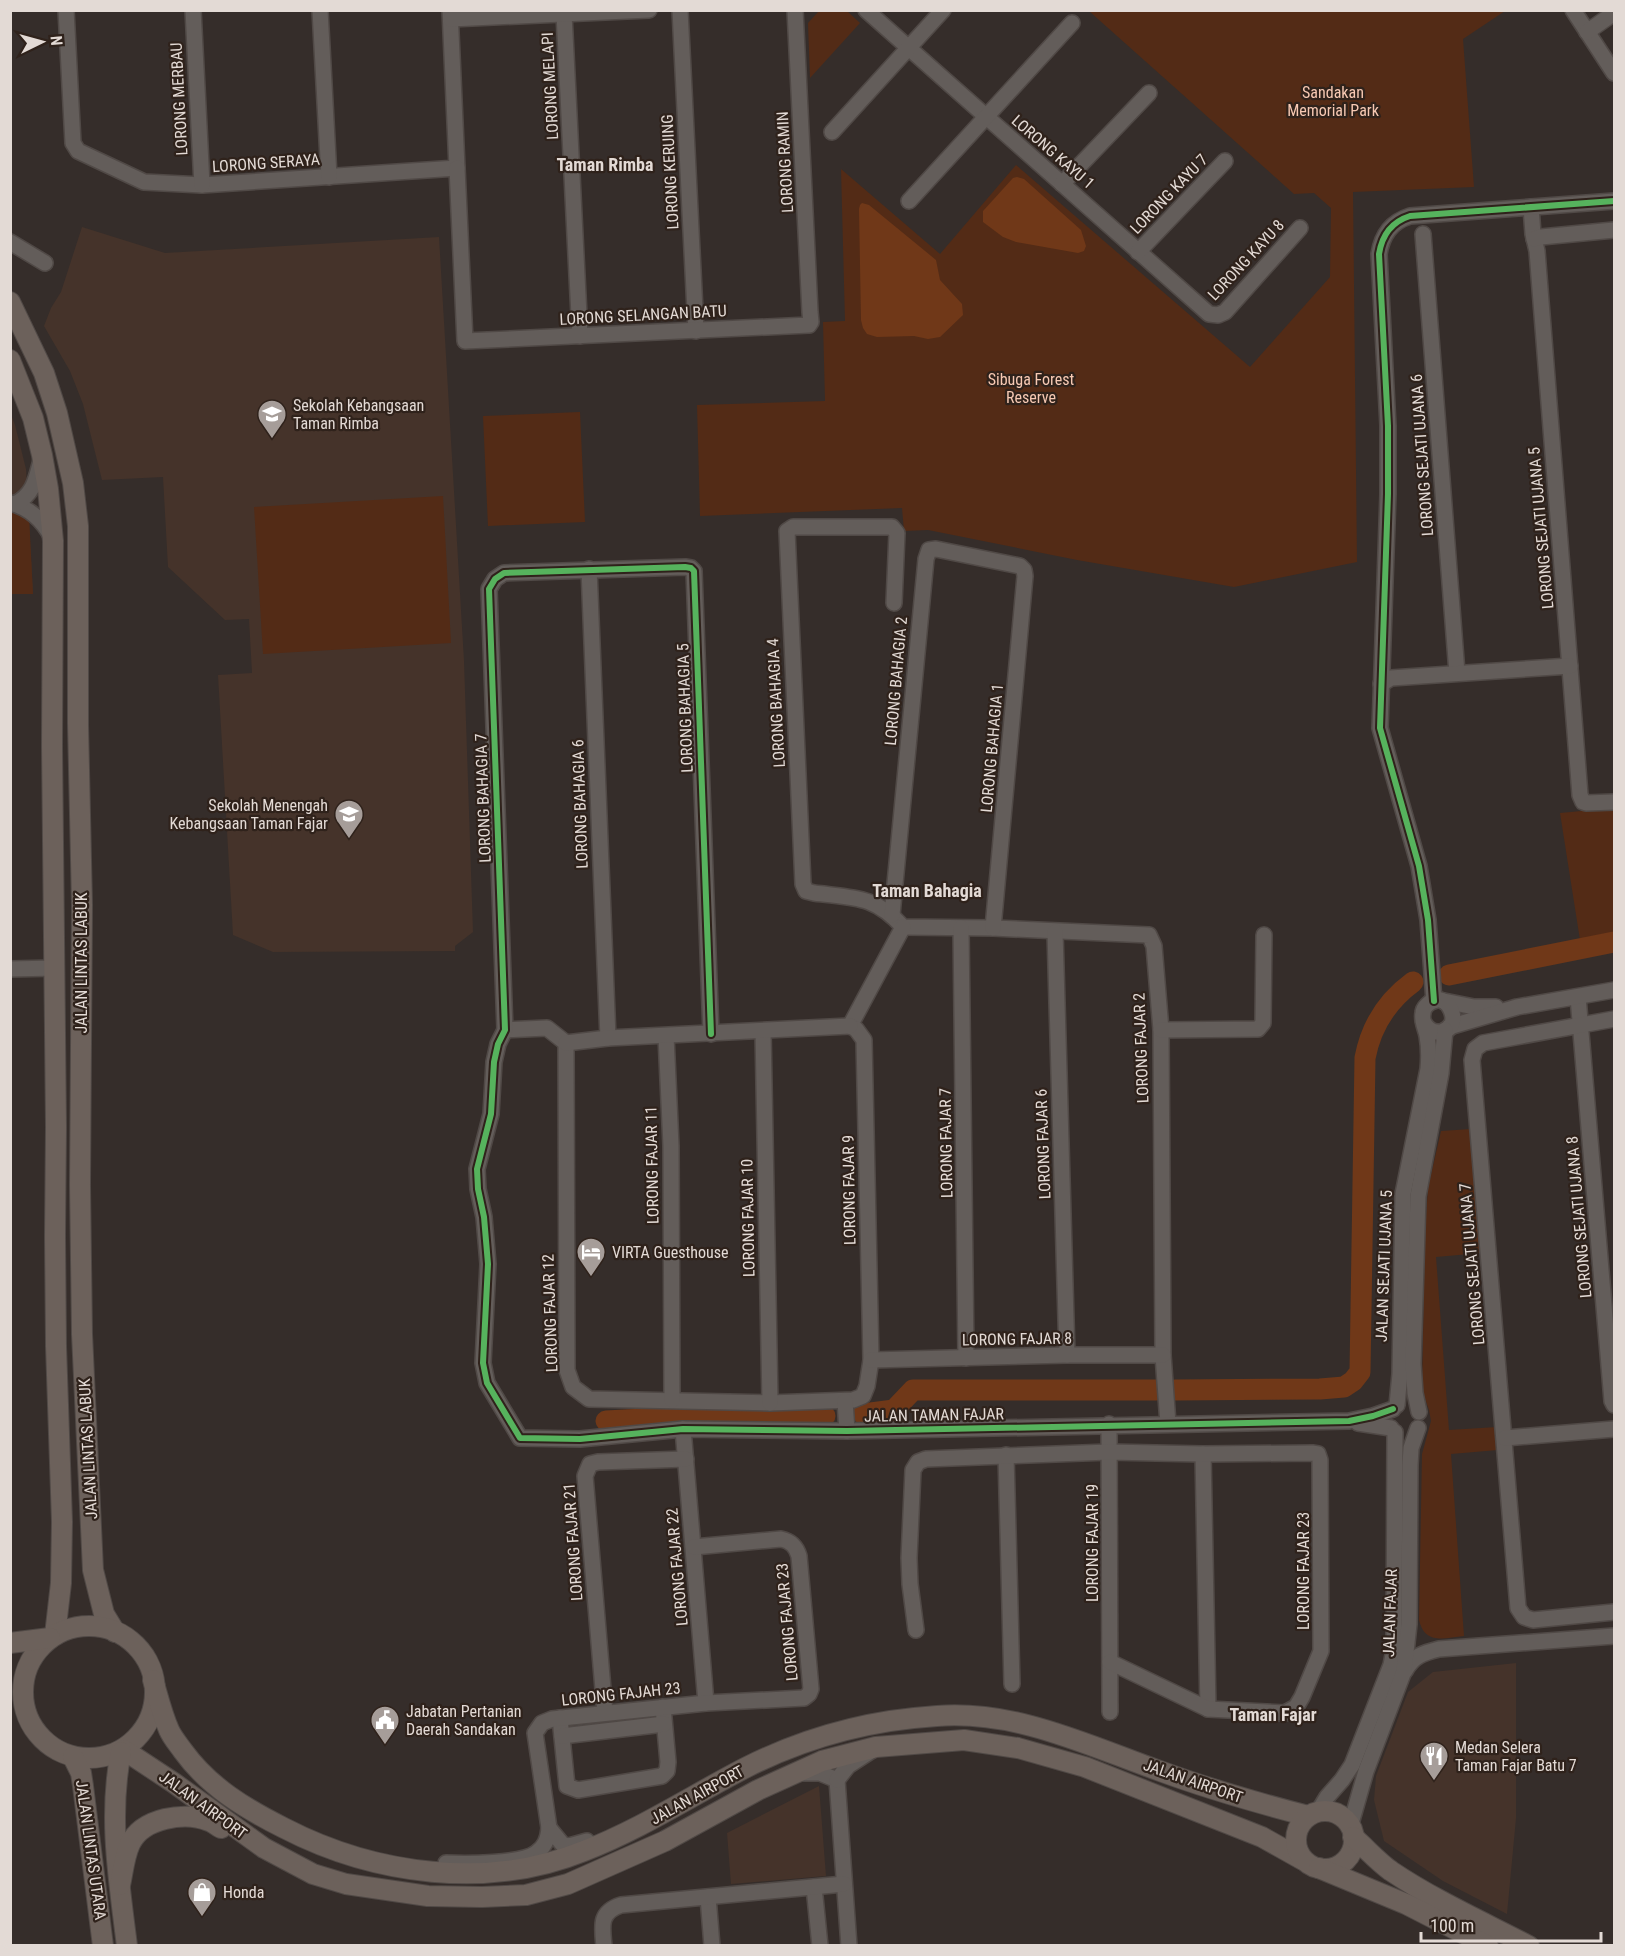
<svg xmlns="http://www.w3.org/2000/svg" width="1625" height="1956" font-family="'Roboto Condensed',sans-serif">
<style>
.built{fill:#45332a}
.green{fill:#532b16}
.water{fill:#703818}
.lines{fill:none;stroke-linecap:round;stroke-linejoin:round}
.river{stroke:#703818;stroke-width:21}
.minor-casing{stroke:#504946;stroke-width:18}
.major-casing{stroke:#504946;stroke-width:22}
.minor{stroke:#635d5a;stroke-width:15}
.major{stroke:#6c615b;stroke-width:20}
.cycleway-casing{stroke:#2f221b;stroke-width:10}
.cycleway{stroke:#56b35d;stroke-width:6}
.labels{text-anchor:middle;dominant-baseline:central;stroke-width:4.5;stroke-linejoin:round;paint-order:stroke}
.street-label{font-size:16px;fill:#e3dad5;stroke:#2f221b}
.park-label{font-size:16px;fill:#f7c9b3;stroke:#2f221b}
.poi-label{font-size:16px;fill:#e3dad5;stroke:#2f221b;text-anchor:start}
.neighbourhood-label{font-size:18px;font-weight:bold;fill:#e3dad5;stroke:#2f221b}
</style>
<rect width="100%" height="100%" fill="#352d2a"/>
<g class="built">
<polygon points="82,227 165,253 439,237 464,661 473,932 455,946 455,951 273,952 233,935 218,675 252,673 249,619 225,620 168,567 163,477 102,480 83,404 70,371 44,326 51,308 61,292"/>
<polygon points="10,412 15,425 26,469 33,594 11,594"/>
<polygon points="1516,1663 1516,1818 1507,1914 1443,1881 1384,1841 1374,1800 1376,1776 1408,1692 1433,1672"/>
<polygon points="819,1786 826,1876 731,1884 727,1833"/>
</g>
<g class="green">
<polygon points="819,11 847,11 860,23 810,78 808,23"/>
<polygon points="1089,11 1505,11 1463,39 1474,187 1353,192 1357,562 1234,587 1077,560 928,530 904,531 902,508 700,516 697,405 825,401 823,322 845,321 841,169 940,254 1016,165 1250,367 1330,277 1331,208 1314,193 1294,194"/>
<polygon points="580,412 585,522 488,526 483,416"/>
<polygon points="443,496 451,643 263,654 254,507"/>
<polygon points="10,511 29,515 33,594 11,594"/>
<polygon points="1614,808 1614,934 1580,940 1560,813"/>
<path d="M 1471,1129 L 1481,1253 L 1436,1257 L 1449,1430 L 1497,1427 L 1498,1450 L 1451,1454 L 1464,1636 C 1444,1638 1425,1645 1419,1620 L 1422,1454 L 1431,1421 L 1429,1410 L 1422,1390 L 1425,1231 L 1428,1188 L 1441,1131 Z"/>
</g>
<g class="water">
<polygon points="1017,177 1024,179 1081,230 1086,246 1084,251 1078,253 1016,242 1003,237 983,222 983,211 1013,178"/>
<polygon points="862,203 869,205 936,260 940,280 962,304 963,315 940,337 928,339 914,336 877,337 867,334 863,328 861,320 859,209 860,205"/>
</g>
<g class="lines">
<g class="river">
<polyline points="1449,975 1614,942"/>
<path d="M 1175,1390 L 1320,1389 L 1344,1387 L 1353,1381 L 1360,1372 L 1365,1058 C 1371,1026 1387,1001 1413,982"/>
<polyline points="863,1414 894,1410 913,1390 1156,1390"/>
<polyline points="606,1421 681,1417 825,1416"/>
</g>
<g class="minor-casing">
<g id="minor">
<polyline points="66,10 73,143 78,151 144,182 202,185 457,168 450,10"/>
<polyline points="193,10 202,185"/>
<polyline points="320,10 329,177"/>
<polyline points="680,10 696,331"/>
<polyline points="866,10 1209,314 1218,315 1225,312 1300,228"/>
<polyline points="1573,10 1614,73"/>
<polyline points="564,14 580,336"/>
<polyline points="451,19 649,10"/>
<polyline points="1587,32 1614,13"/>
<polyline points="832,132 943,10"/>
<polyline points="457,168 465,341 809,325 811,322 810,312 795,10"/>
<polyline points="1062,184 1149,93"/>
<polyline points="909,201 1072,23"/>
<polyline points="1531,207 1533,234 1537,251 1580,795 1583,802 1586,803 1614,802"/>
<polyline points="1423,234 1457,673"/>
<polyline points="1534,239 1541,237 1614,230"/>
<polyline points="10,242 45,263"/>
<polyline points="1138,252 1225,161"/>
<path d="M 10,503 C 30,508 43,520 52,538"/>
<path d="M 15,504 C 34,494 36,479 41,460"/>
<polyline points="589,569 608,1038"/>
<path d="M 894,603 L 897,533 L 892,527 L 793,527 L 787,531 L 803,884 L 806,891 L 814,893 C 854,898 874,895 903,927 L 993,928 L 1149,935 L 1154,946 L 1161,1030 L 1163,1355 L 1168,1424"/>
<polyline points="1381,684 1391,678 1570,666"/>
<polyline points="892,915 926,559 929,550 936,549 1020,566 1024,570 1025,576 993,928"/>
<polyline points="961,928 966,1358"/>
<polyline points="1055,932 1067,1355"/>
<polyline points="10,969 55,968"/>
<polyline points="1578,997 1612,1401 1614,1405"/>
<path d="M 1434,1001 L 1428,920 L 1419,866 L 1380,728 L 1388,494 L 1388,426 L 1379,254 C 1382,235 1391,222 1410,216 L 1614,201"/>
<polyline points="1444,1001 1474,1007 1496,1007"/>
<polyline points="1614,1019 1483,1043 1475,1049 1472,1060 1518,1608 1524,1617 1533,1620 1614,1612"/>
<polyline points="850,1026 903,927"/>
<polyline points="1449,1027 1517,1007 1614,990"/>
<polyline points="505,1030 547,1028 566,1043 567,1370 573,1387 589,1399 770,1403 853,1400 863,1396 867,1386 871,1360 864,1040 856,1029 850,1026"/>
<polyline points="1161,1030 1258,1029 1263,1023 1264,935"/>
<polyline points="763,1031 770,1403"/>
<polyline points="711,1034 694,571 691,568 685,567 504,573 495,579 489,589 505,1030 498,1044 494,1062 491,1114 477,1169 478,1189 484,1217 488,1264 483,1363 487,1383 520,1438 580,1439 683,1429 847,1431 1349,1421 1373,1416 1393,1409"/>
<polyline points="666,1036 671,1146 672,1400"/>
<polyline points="566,1043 608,1038 850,1026"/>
<polyline points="871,1360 1067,1355 1163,1355"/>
<polyline points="845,1401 847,1431"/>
<path d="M 1397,1405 L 1400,1374 L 1403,1194 L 1428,1069 C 1429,1058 1429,1047 1427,1036 C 1426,1029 1421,1021 1423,1013 C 1423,1010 1425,1007 1427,1005 C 1448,984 1467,1032 1438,1032 C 1431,1032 1426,1027 1423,1021"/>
<polyline points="1419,1412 1415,1393 1413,1364 1418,1196 1441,1073 1445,1030"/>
<polyline points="1358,1423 1391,1428"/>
<polyline points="1109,1424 1110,1712"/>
<polyline points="683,1429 706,1703"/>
<polyline points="1505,1438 1614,1429"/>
<polyline points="1203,1454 1208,1709"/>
<polyline points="1006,1455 1012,1684"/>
<polyline points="916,1630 910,1584 909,1558 913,1470 918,1462 926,1459 1109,1452 1203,1454 1312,1453 1318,1454 1320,1460 1321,1651 1302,1697 1296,1707 1285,1713 1208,1709 1110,1662"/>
<path d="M 1405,1671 C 1413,1656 1423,1653 1439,1649 L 1614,1636"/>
<polyline points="605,1713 585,1476 590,1464 598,1462 686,1459"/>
<polyline points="560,1718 567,1786 578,1790 662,1776 667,1771 668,1762 663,1707"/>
<polyline points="562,1736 664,1724"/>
<polyline points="799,1773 820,1773 837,1780"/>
<polyline points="837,1780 849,1946"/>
<polyline points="837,1780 848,1766 871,1751"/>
<polyline points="1318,1812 1327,1797 1342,1780 1352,1765 1391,1665 1394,1650 1395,1432"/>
<polyline points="1350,1827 1366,1771 1404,1671 1409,1624 1410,1465 1411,1448 1418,1428"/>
<path d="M 549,1828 L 535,1733 L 542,1723 L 552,1719 L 706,1703 L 804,1698 L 809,1694 L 811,1689 L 799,1556 C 796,1546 791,1541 781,1539 L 694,1547"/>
<path d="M 446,1863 C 466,1864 521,1864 536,1853 C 545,1847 548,1839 549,1828 L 563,1845 L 569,1846 L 587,1841"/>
<polyline points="814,1887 820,1946"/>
<polyline points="708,1897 712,1946"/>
<path d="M 604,1946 C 602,1926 599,1912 621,1905 L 844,1884"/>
</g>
</g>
<g class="major-casing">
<g id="major">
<polyline points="10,302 44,373 57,413 73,483 78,526 78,724 82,905 80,1185 82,1334 93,1570 104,1614 115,1632"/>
<polyline points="10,360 33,418 42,455 48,489 53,541 52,746 56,1127 55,1236 56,1346 62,1522 61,1583 55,1635"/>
<circle cx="89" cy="1692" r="66"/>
<polyline points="10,1643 50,1638"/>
<path d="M 153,1680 C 158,1697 162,1714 169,1730 C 172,1737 178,1744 183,1751 C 209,1787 246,1809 284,1828 C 375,1875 488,1890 584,1851 C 641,1829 691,1796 745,1768 C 804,1738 871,1720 937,1716 C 1016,1710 1087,1745 1160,1771 C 1209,1789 1258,1803 1308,1816"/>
<polyline points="124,1750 174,1783 264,1848 313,1874 346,1884 428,1896 482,1897 526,1895 568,1884 665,1841 758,1790 822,1761 876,1747 964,1740 1018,1748 1085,1767 1262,1837 1303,1860"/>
<path d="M 121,1752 C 108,1816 119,1881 127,1946"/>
<polyline points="73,1757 81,1773 83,1786 103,1946"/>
<circle cx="1325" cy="1840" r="29"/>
<path d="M 1353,1837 C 1366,1848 1377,1861 1391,1871 C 1434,1900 1483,1922 1529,1946"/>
<polyline points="1319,1868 1406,1904 1488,1946"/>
<path d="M 120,1885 C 123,1872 124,1857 130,1844 C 142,1818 185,1811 209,1821 C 213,1822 217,1826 221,1828"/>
</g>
</g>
<use href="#minor" class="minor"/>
<use href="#major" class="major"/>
<g class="cycleway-casing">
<g id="cycleway">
<path d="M 1434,1001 L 1428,920 L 1419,866 L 1380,728 L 1388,494 L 1388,426 L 1379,254 C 1382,235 1391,222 1410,216 L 1614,201"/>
<polyline points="711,1034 694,571 691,568 685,567 504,573 495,579 489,589 505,1030 498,1044 494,1062 491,1114 477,1169 478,1189 484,1217 488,1264 483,1363 487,1383 520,1438 580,1439 683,1429 847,1431 1349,1421 1373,1416 1393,1409"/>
</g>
</g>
<use href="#cycleway" class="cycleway"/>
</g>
<defs>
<g id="school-pin" transform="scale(1.5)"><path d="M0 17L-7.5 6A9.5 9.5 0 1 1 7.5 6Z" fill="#a69d99" stroke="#2f221b"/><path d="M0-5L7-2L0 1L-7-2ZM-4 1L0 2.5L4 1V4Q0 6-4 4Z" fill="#fff"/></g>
<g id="hotel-pin" transform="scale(1.5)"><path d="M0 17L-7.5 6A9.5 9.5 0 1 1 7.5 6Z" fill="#a69d99" stroke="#2f221b"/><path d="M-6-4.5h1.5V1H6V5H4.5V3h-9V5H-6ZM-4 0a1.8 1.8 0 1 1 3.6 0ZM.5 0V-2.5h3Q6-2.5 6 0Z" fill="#fff"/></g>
<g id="civic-pin" transform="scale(1.5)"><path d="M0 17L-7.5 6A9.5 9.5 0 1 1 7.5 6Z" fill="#a69d99" stroke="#2f221b"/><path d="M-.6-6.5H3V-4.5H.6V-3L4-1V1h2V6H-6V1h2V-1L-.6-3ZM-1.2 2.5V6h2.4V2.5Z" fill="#fff"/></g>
<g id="restaurant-pin" transform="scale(1.5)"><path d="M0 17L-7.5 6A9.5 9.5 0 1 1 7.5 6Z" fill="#a69d99" stroke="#2f221b"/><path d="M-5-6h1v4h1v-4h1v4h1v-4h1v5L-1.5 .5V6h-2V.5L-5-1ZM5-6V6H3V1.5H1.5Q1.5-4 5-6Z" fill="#fff"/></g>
<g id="shop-pin" transform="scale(1.5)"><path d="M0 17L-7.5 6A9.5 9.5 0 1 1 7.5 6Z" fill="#a69d99" stroke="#2f221b"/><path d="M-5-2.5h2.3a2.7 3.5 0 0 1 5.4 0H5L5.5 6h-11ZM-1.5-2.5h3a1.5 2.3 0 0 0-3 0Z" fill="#fff"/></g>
</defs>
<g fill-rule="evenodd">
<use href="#school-pin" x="272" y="414"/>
<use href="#school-pin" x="349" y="814"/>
<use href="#hotel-pin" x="591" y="1252"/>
<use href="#civic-pin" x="385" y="1720"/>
<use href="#restaurant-pin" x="1434" y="1756"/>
<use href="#shop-pin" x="202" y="1892"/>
</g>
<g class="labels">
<g class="street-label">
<text transform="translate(550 86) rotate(-93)">LORONG MELAPI</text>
<text transform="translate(179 99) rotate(-93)">LORONG MERBAU</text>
<text transform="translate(1053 152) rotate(41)">LORONG KAYU 1</text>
<text transform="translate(785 162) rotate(-93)">LORONG RAMIN</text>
<text transform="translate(266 163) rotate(-4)">LORONG SERAYA</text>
<text transform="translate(670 172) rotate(-93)">LORONG KERUING</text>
<text transform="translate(1169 194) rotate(-46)">LORONG KAYU 7</text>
<text transform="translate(1246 260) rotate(-47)">LORONG KAYU 8</text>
<text transform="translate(643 315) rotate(-3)">LORONG SELANGAN BATU</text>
<text transform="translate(1422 455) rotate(-94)">LORONG SEJATI UJANA 6</text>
<text transform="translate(1541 528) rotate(-95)">LORONG SEJATI UJANA 5</text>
<text transform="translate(896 681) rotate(-85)">LORONG BAHAGIA 2</text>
<text transform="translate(776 703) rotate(-93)">LORONG BAHAGIA 4</text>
<text transform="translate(685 708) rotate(-92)">LORONG BAHAGIA 5</text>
<text transform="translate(992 748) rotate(-85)">LORONG BAHAGIA 1</text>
<text transform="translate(483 798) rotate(-92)">LORONG BAHAGIA 7</text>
<text transform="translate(580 804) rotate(-92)">LORONG BAHAGIA 6</text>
<text transform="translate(81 963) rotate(-90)">JALAN LINTAS LABUK</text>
<text transform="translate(1141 1048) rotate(-92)">LORONG FAJAR 2</text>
<text transform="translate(946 1143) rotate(-91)">LORONG FAJAR 7</text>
<text transform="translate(1043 1144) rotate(-92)">LORONG FAJAR 6</text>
<text transform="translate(652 1165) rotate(-91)">LORONG FAJAR 11</text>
<text transform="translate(849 1190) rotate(-91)">LORONG FAJAR 9</text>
<text transform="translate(1579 1217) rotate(-95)">LORONG SEJATI UJANA 8</text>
<text transform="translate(748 1218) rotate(-91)">LORONG FAJAR 10</text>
<text transform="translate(1472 1264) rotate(-95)">LORONG SEJATI UJANA 7</text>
<text transform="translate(1384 1266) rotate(-88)">JALAN SEJATI UJANA 5</text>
<text transform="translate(550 1313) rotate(-92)">LORONG FAJAR 12</text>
<text transform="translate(1017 1339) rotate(-1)">LORONG FAJAR 8</text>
<text transform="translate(934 1415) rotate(-1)">JALAN TAMAN FAJAR</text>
<text transform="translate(88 1449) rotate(-93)">JALAN LINTAS LABUK</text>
<text transform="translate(573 1542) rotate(-94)">LORONG FAJAR 21</text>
<text transform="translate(1092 1543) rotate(-90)">LORONG FAJAR 19</text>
<text transform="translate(677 1567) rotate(-95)">LORONG FAJAR 22</text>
<text transform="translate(1303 1571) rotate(-90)">LORONG FAJAR 23</text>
<text transform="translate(1390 1613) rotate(-88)">JALAN FAJAR</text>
<text transform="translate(787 1622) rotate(-95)">LORONG FAJAR 23</text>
<text transform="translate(621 1694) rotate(-6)">LORONG FAJAH 23</text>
<text transform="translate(1193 1781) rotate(19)">JALAN AIRPORT</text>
<text transform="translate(697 1795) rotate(-29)">JALAN AIRPORT</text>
<text transform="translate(203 1805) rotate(36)">JALAN AIRPORT</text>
<text transform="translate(91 1850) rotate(82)">JALAN LINTAS UTARA</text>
</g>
<g class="park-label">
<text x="1333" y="92">Sandakan<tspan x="1333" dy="18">Memorial Park</tspan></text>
<text x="1031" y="379">Sibuga Forest<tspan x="1031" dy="18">Reserve</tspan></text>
</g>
<g class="poi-label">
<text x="293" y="405">Sekolah Kebangsaan<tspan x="293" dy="18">Taman Rimba</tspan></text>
<text x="328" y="805" text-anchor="end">Sekolah Menengah<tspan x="328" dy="18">Kebangsaan Taman Fajar</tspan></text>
<text x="612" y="1252">VIRTA Guesthouse</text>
<text x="406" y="1711">Jabatan Pertanian<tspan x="406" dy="18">Daerah Sandakan</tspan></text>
<text x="1455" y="1747">Medan Selera<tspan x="1455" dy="18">Taman Fajar Batu 7</tspan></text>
<text x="223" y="1892">Honda</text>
</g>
<g class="neighbourhood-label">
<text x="605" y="164">Taman Rimba</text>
<text x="927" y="890">Taman Bahagia</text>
<text x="1273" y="1714">Taman Fajar</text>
</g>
</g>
<rect width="1625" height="1956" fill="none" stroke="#e3dad5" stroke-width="24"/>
<g transform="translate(42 42) rotate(85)" stroke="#2f221b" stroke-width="4.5" paint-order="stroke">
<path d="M0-4.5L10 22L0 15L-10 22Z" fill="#e3dad5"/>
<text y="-9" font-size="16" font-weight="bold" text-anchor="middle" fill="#e3dad5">N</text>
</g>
<path d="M1421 1932v9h180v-9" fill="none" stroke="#e3dad5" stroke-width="3"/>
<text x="1430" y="1932" font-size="18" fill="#e3dad5" stroke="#2f221b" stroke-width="4.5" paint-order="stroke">100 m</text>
</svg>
